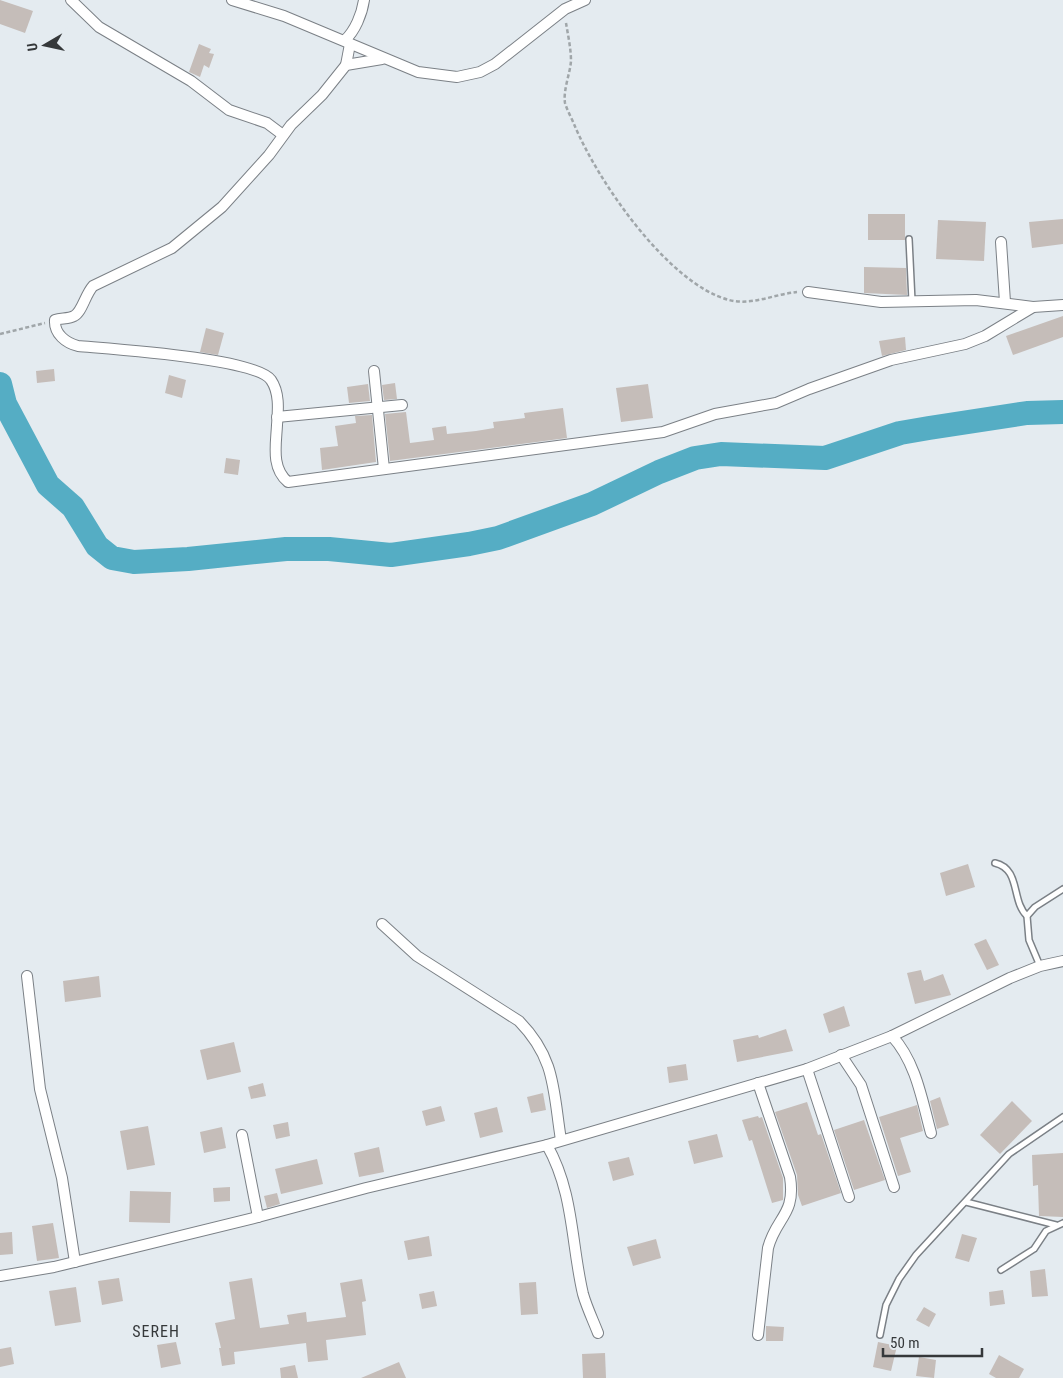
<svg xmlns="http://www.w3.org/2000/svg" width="1063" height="1378" font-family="'Roboto Condensed',sans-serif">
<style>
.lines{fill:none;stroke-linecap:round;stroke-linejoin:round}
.river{stroke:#55adc4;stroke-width:24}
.building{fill:#c5bdb9}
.lane-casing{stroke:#7b8086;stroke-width:8}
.street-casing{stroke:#7b8086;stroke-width:12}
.path{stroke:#a0a6a9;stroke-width:2.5;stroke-dasharray:4 2.5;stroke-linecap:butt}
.lane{stroke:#fff;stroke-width:5}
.street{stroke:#fff;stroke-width:10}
.labels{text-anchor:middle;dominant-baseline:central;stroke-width:4;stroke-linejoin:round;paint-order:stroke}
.neighbourhood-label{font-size:16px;letter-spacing:1px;fill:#35383a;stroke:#e4ebf0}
</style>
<rect width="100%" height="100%" fill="#e4ebf0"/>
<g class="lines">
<polyline class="river" points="0,384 5,404 48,485 73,507 97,546 112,558 134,562 188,559 286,549 329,549 391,555 469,544 498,538 592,504 659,472 695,458 721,454 825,458 900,433 929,428 1027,413 1063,412"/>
</g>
<g class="building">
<polygon points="0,0 33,11 25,33 0,24"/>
<polygon points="199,44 211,49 209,53 214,54 209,68 204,65 200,77 189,72"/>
<rect x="868" y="214" width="37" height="26"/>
<polygon points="1063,219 1063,244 1032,248 1029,222"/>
<polygon points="938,220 986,222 984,261 936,259"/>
<polygon points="864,267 906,268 907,295 864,293"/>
<polygon points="1063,316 1063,337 1013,355 1006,336"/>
<polygon points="206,328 224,333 218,355 200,352"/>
<polygon points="905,337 906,350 882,356 879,341"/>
<polygon points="54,369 55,381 37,383 36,371"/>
<polygon points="169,375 186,380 182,398 165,393"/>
<polygon points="395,383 397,399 384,400 382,385"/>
<polygon points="368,384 370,401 349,403 347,387"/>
<polygon points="648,384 653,418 621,422 616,388"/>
<polygon points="563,408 567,438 390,461 385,414 406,412 410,443 434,440 432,428 446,426 447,434 476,431 494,428 493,422 525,418 524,413"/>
<polygon points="372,415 376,462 322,470 320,448 338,446 335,426 356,423 355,416"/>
<polygon points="226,458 240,460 238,475 224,473"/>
<polygon points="968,864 975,887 946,896 940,873"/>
<polygon points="986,939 999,965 987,970 974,944"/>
<polygon points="921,970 924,981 943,974 951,995 915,1004 907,973"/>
<polygon points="99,976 101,997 65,1002 63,981"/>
<polygon points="844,1006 850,1026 829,1033 823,1014"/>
<polygon points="786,1029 793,1051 737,1062 733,1040 758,1035 759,1038"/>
<polygon points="234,1042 241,1072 207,1080 200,1050"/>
<polygon points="686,1064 688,1080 669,1083 667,1067"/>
<polygon points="263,1083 266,1096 251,1099 248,1087"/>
<polygon points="543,1093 546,1110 531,1113 527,1097"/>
<polygon points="940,1097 949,1125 937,1129 930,1101"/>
<polygon points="1012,1101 1032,1121 1000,1154 980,1135"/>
<polygon points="807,1102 818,1135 821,1134 841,1193 802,1206 798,1195 797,1175 775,1112"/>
<polygon points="917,1105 923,1131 900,1138 911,1172 898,1176 879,1117"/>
<polygon points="441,1106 445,1121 426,1126 422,1111"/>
<polygon points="497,1107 503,1132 480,1138 474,1113"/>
<polygon points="758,1116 759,1118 762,1117 783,1178 783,1200 772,1203 752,1140 749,1141 742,1120"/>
<polygon points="864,1120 885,1180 854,1190 834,1130"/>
<polygon points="288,1122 290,1136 276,1139 273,1125"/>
<polygon points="148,1126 155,1165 127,1170 120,1131"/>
<polygon points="222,1127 226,1148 204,1153 200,1132"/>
<polygon points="717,1134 723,1157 694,1164 688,1141"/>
<polygon points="379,1147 384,1172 359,1177 354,1153"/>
<polygon points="1063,1153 1063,1217 1039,1216 1038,1185 1033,1186 1032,1155"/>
<polygon points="629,1157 634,1175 613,1181 608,1162"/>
<polygon points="317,1159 323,1184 281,1194 275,1169"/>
<polygon points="230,1187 230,1201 214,1202 213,1188"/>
<polygon points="130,1191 171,1192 170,1223 129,1222"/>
<polygon points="277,1193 280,1204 267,1208 264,1196"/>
<polygon points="53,1223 59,1258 37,1261 32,1226"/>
<polygon points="12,1232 13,1254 0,1255 0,1233"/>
<polygon points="962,1234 977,1238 969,1262 955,1258"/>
<polygon points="429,1236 432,1256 408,1260 404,1241"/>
<polygon points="656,1239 661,1258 633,1266 627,1247"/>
<polygon points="1045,1269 1048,1296 1032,1297 1030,1271"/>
<polygon points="119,1278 123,1301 102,1305 98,1281"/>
<polygon points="252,1278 260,1328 289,1324 287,1315 306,1312 307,1322 346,1317 340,1283 362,1279 366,1301 362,1302 366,1335 326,1340 328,1360 308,1362 306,1343 234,1352 235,1364 222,1366 219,1348 221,1348 215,1323 235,1319 229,1282"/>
<polygon points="536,1282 538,1314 521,1315 519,1283"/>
<polygon points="76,1287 81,1322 55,1326 49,1291"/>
<polygon points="1003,1290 1005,1304 990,1306 989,1292"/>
<polygon points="434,1291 437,1306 422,1309 419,1294"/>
<polygon points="924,1307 936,1314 929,1327 916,1320"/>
<polygon points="766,1326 784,1327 783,1341 766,1341"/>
<polygon points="176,1342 181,1364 161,1368 157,1345"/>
<polygon points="878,1342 897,1346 891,1371 873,1367"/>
<polygon points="11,1347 14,1364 0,1367 0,1349"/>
<polygon points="605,1353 606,1378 583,1378 582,1354"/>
<polygon points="999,1355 1024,1369 1019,1378 996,1378 989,1374"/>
<polygon points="919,1357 936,1360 934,1378 916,1376"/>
<polygon points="399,1362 406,1378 361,1378"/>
<polygon points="295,1365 298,1378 281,1378 280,1368"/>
</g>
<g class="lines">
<g class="lane-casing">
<g id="lane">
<polyline points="909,239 912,301"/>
<path d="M 995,863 C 1021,869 1011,901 1027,916"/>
<polyline points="1040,966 1029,940 1027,916 1035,907 1063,889"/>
<polyline points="966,1202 1056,1225"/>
<polyline points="1001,1270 1034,1249 1046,1231 1063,1223"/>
<polyline points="880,1335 886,1305 899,1279 916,1255 1009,1154 1063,1117"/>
</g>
</g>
<g class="street-casing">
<g id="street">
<polyline points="71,0 99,27 191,81 229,110 267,123 283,135"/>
<polyline points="232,0 284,16 418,72 457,77 480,72 495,64 565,9 585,0"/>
<path d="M 345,40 C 355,31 362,14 364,0"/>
<path d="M 382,59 L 346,65 L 322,95 L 291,125 L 269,155 L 222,207 L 172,248 L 93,286 C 85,295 82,312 74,316 C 69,319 61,318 55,320 C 54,334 66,343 78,346 C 111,349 255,358 271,380 C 280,393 278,411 277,425 C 276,445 271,468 288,482 L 663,432 L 715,414 L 776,403 L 809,389 L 891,360 L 965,344 L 985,336 L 1033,307 L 1063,305"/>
<polyline points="346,65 350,44"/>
<polyline points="1001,242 1005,302"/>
<polyline points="808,292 881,302 976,300 1033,307"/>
<polyline points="374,371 384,469"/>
<polyline points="277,417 402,405"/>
<path d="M 382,924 L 417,956 L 519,1021 C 556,1059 553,1090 561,1140"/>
<polyline points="27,976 40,1089 62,1178 75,1262"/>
<path d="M 892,1036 C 916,1062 922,1100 931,1133"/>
<polyline points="841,1055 861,1085 894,1187"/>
<polyline points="807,1069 849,1197"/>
<polyline points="242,1135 258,1217"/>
<path d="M 547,1145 C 574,1193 571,1243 583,1294 C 587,1308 593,1320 598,1333"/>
<polyline points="0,1276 54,1267 258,1217 366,1188 547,1145 807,1069 892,1036 1010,978 1040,966 1063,961"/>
<path d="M 758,1335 L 768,1248 C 776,1217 796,1215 790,1177 L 758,1083"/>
</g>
</g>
<g class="path">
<path d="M 566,23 C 568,35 571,49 571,61 C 570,74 563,90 565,103 C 567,110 571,117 574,124 C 597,180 668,284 729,300 C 751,306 775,294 797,292"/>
<polyline points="0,334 45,323"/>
</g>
<use href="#lane" class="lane"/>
<use href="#street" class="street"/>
</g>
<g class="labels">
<g class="neighbourhood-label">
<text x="156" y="1331">SEREH</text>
</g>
</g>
<g transform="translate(45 45) rotate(261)" stroke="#e4ebf0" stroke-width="4" paint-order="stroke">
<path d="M0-4L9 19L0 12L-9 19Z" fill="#35383a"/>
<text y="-8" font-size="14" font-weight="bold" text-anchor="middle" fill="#35383a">U</text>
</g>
<path d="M883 1348v8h99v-8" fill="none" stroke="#35383a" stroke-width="2.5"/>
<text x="890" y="1348" font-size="15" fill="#35383a" stroke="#e4ebf0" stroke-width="4" paint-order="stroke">50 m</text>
</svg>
